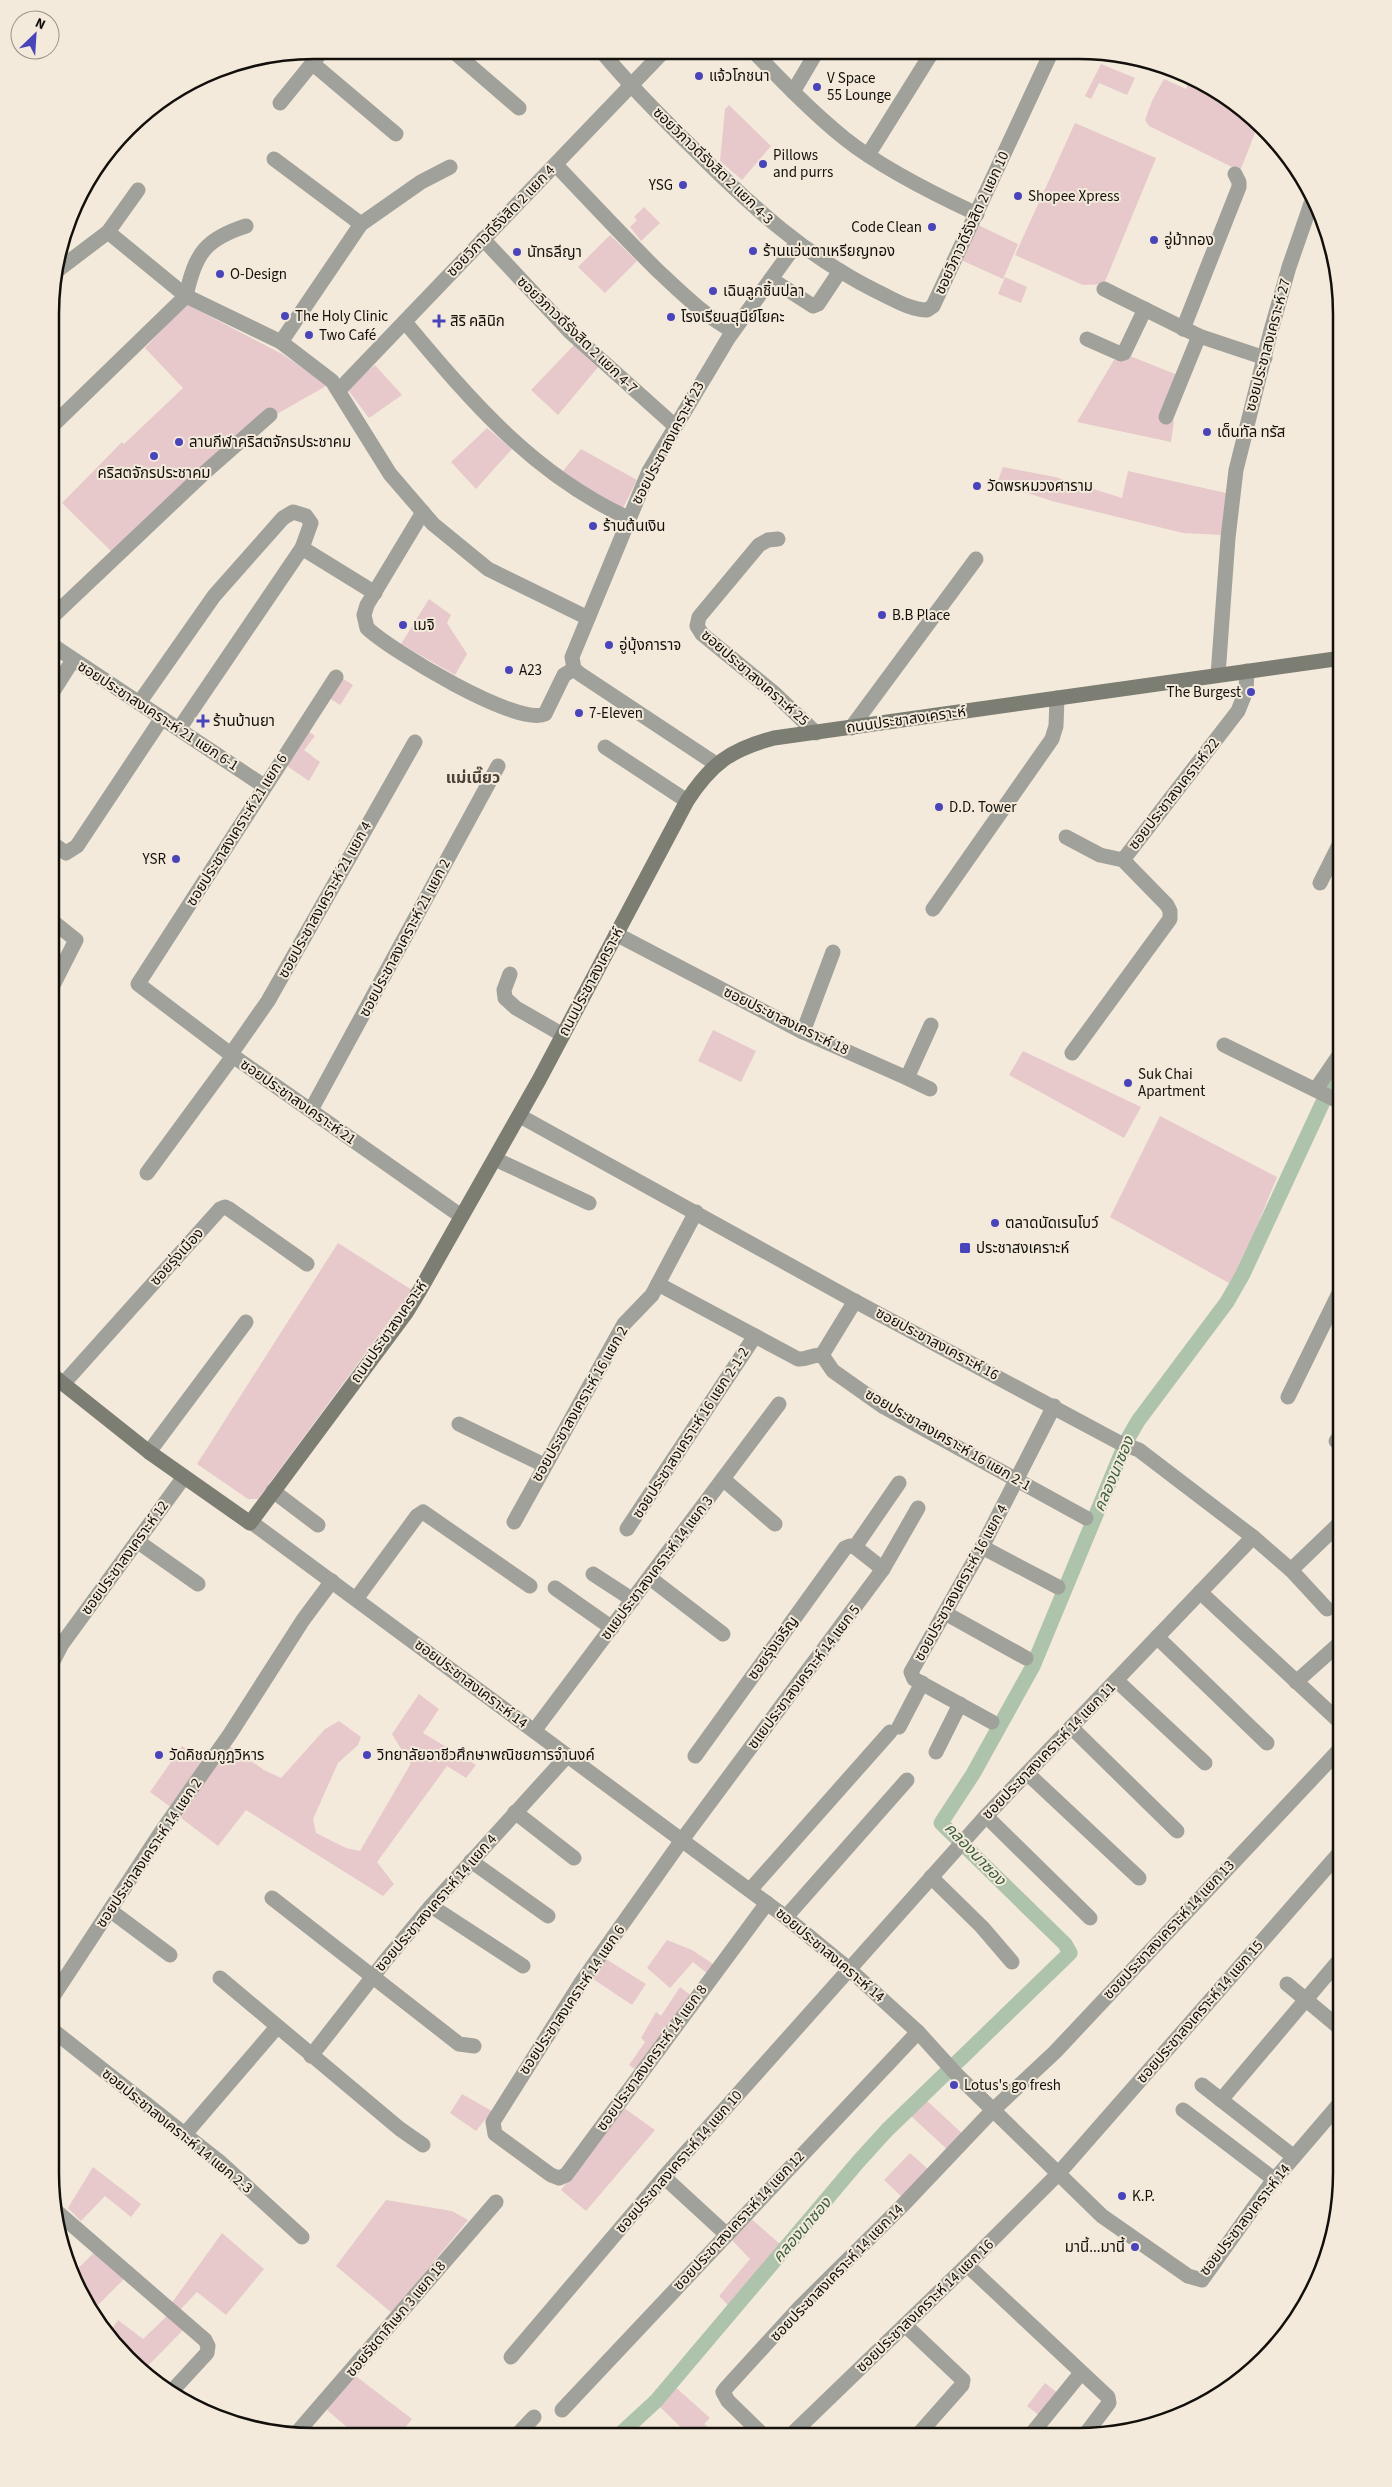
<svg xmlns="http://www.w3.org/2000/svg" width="1392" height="2487" font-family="'Source Sans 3','Noto Sans Thai',sans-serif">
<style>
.green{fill:#e7c9cb}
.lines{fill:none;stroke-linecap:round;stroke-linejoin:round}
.canal{stroke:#adc3ac;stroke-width:15}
.minor{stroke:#a0a19a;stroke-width:15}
.tertiary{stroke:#a0a19a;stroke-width:15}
.secondary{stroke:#7c7d73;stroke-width:15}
.poi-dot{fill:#4944ba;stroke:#f3eadb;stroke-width:2}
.labels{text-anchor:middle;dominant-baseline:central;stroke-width:4;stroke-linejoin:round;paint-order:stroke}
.poi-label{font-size:15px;fill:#13100b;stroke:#f3eadb;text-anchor:start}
.street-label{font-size:15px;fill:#13100b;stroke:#f3eadb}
.neighbourhood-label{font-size:16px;font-weight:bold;fill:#4a4337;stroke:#f3eadb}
.water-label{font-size:16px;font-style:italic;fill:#3c603d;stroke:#f3eadb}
.rim{fill:none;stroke:#13100b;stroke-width:2.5}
</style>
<rect width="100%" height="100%" fill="#f3eadb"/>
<g class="green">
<polygon points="1101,64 1135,78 1127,95 1099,83 1091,99 1085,96"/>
<polygon points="1191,77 1252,115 1259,123 1240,171 1149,126 1145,120 1152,101 1164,79 1186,89"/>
<polygon points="729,105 771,146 742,180 720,161 725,109"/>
<polygon points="1075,123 1156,158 1104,284 1083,285 1015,255"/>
<polygon points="644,207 660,223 641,241 630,227 637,220 634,217"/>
<polygon points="978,225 1018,244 1003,279 961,260"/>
<polygon points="610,235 637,261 605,293 578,267"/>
<polygon points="1005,277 1027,287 1021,303 998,294"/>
<polygon points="186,304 282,354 328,385 275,415 113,553 62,503 122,442 124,444 183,388 145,348"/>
<polygon points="575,344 599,366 558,415 531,390"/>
<polygon points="1130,356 1180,376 1164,418 1174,421 1171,442 1077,422 1114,360"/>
<polygon points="375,365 402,395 369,418 348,390 352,382"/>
<polygon points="487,428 512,449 476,489 451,462"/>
<polygon points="581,449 637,480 623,508 589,493 563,471"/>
<polygon points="1003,467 1055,477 1122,498 1128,471 1226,493 1222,535 1183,533 1052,501 997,483"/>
<polygon points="429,599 451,615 447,623 467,654 455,675 401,644"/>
<polygon points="342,678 353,685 340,705 329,698"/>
<polygon points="305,729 315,736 304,750 320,762 309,781 284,764"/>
<polygon points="713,1030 756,1051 741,1082 698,1061"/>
<polygon points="1023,1051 1141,1107 1124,1138 1009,1075"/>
<polygon points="1160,1116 1277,1177 1239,1270 1229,1283 1110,1217"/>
<polygon points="338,1243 412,1290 258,1499 248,1499 197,1464"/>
<polygon points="419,1694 439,1709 423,1733 476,1765 466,1778 447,1766 377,1862 394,1884 383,1896 246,1810 218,1846 181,1818 228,1745 264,1770 281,1778 325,1729 339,1721 361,1737 358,1745 338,1763 313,1819 316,1833 346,1848 360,1851 410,1765 411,1757 401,1749 392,1734"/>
<polygon points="182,1746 205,1763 172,1808 150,1792"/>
<polygon points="667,1940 692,1950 716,1966 709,1975 693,1962 670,1988 647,1968"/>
<polygon points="606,1959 646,1984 632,2005 593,1979"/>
<polygon points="680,1987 693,1997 639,2072 629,2065 645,2042 641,2038 656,2012 661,2016"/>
<polygon points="462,2094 492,2111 476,2131 450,2113"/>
<polygon points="926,2100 965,2136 950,2152 911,2116"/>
<polygon points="624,2108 655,2130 586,2211 561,2190"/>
<polygon points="910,2153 929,2170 903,2198 884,2180"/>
<polygon points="93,2167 141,2204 131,2217 105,2196 81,2221 68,2208"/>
<polygon points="386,2200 452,2211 468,2220 392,2313 336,2266"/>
<polygon points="748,2216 781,2245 729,2306 719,2296 750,2259 729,2237"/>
<polygon points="222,2233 264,2269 226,2315 197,2292 178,2312 171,2304"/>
<polygon points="97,2250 126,2277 91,2312 72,2274"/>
<polygon points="169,2314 184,2329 141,2373 110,2337 109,2333 118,2320 143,2339"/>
<polygon points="353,2374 412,2419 399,2435 356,2435 326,2409"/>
<polygon points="1045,2383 1059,2394 1040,2416 1027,2406"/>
<polygon points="673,2385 710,2418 704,2424 720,2436 690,2436 657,2404"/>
</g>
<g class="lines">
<g class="canal">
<polyline points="1332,1085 1342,1069"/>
<polyline points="618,2436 656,2401 858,2162 887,2130 1070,1953 1065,1944 941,1823 973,1774 1033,1666 1127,1440 1138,1421 1227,1302 1243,1274 1322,1104"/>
</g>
<g class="minor">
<polyline points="453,51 519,108"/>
<path d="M 602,52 C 631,87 663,119 696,151 C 751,206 807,257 878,292 C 893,299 910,310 927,310 L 933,306 L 1050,55"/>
<path d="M 755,53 C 783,82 812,112 844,138 C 879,166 936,195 977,214"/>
<polyline points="312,63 396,134"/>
<polyline points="793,92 816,53"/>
<polyline points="280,103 323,50"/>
<polyline points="868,155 931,54"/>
<polyline points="274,159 361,224"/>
<path d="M 556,165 C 589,200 622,235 656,269 C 681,292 703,315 733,331"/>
<polyline points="1310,206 1320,213"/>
<polyline points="108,232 186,296 281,342 332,381 390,474 433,524 488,569 588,618"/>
<polyline points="483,239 570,332 675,426"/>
<polyline points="54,273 108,232 138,190"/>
<polyline points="771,279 813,306 818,304 840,271"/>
<polyline points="1104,289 1199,336 1265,358"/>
<path d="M 405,322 C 471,401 533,474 628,518"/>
<polyline points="1183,329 1239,187 1239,182 1235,174"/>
<polyline points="1087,339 1121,354 1124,353 1145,309"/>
<polyline points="281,342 361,224 421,182 450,167"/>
<polyline points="339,390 663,52"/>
<polyline points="1166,417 1199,336"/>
<path d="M 52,426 L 186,296 C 195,254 205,239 246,226"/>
<path d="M 423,512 L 367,605 L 364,615 L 367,628 C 390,650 517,727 545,714 L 564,675 L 574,669"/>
<polyline points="778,539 768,540 759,545 699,617 697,626 702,634 773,692 816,733"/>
<polyline points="52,617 202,475 270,415"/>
<polyline points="52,645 264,786"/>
<polyline points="336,677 138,984 233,1056 461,1216"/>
<polyline points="52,693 73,660"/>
<polyline points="139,703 214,596 283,518 293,512 306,516 311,523 302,548 375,593"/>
<polyline points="851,728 976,559"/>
<polyline points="179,729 302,548"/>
<polyline points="605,747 687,801"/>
<polyline points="716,764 580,674 574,669 572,657 649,471 729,337 797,243"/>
<polyline points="1066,837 1100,855 1123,860"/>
<polyline points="52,843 66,853 77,846 162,718"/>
<polyline points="1320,883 1342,839"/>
<polyline points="933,909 1052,739 1056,726 1057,698"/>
<polyline points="616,934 803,1032 907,1078 931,1025"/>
<polyline points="1340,971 1342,972"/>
<polyline points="510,974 504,990 505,998 516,1008 563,1035"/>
<polyline points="51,989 76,940 51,920"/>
<polyline points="803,1032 833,952"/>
<polyline points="1224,1045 1342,1103"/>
<polyline points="1072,1053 1170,919 1170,911 1167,905 1123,860 1238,711 1246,691 1247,671"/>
<polyline points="231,1054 268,1001 415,742"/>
<polyline points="907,1078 930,1089"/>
<polyline points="1316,1089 1342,1051"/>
<polyline points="311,1110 498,766"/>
<polyline points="520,1116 851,1299 1118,1442 1139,1450 1253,1537 1291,1570 1327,1609"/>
<polyline points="495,1159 589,1203"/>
<polyline points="147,1173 233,1056"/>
<path d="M 658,1284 L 798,1359 C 807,1360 812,1354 822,1355 L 833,1371 L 884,1407 L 1086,1518"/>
<polyline points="822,1355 855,1301"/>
<polyline points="63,1384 220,1209 225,1207 229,1209 307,1264"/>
<polyline points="1288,1397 1342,1287"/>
<polyline points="459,1424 544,1465"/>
<polyline points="1336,1441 1342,1435"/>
<polyline points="149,1452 246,1322"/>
<polyline points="723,1479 775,1524"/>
<polyline points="273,1491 318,1525"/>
<polyline points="514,1522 624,1324 652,1295 696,1212"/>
<polyline points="627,1529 755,1336"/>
<polyline points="137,1541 198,1584"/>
<polyline points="855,1547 899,1483"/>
<polyline points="982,1547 1058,1587"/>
<polyline points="1291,1570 1342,1521"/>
<polyline points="593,1574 633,1600"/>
<polyline points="650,1578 723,1634"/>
<polyline points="555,1588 612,1628"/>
<polyline points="1200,1592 1342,1724"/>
<polyline points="356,1599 417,1516 423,1512 530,1586"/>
<polyline points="945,1613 1026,1658"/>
<polyline points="1157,1637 1267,1743"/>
<polyline points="51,1665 62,1644 184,1477"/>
<polyline points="1116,1680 1205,1763"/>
<polyline points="1296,1682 1342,1641"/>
<polyline points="992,1722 914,1679 911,1672 982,1547 1054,1406"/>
<polyline points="899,1727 922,1683"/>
<polyline points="1071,1727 1177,1831"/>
<polyline points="534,1731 779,1404"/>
<polyline points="936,1752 960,1704"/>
<polyline points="695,1756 845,1548 850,1546 855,1547 883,1569"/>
<polyline points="1028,1774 1139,1878"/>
<polyline points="515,1812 574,1858"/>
<polyline points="986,1816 1090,1918"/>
<polyline points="471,1861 548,1916"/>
<polyline points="931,1877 982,1927 1012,1962"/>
<polyline points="750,1890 890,1732"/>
<polyline points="272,1898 459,2044 474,2046"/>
<polyline points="767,1903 566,2175 559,2178 551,2175 495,2134 493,2122 582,1981 682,1840 883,1569 918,1508"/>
<polyline points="431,1906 523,1966"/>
<polyline points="111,1911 170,1955"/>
<polyline points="786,1917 907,1780"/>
<polyline points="220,1978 400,2129 423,2145"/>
<polyline points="1287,1984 1341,2029"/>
<polyline points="50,2001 161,1832 230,1734 303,1620 332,1581"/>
<polyline points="50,2028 221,2163 302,2237"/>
<polyline points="311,2056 385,1961 431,1906 567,1756"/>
<polyline points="1202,2085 1294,2157"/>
<polyline points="1221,2100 1341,1958"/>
<polyline points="1183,2110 1275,2180"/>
<polyline points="185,2134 277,2027"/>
<polyline points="664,2177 726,2234"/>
<polyline points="56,2211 205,2340 208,2346 207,2353 172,2391"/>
<polyline points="967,2265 1108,2397 1109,2403 1084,2436"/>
<polyline points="905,2325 963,2380 962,2385 916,2437"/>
<polyline points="511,2357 664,2177 986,1816 1253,1537"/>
<polyline points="562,2410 918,2032"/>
<polyline points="295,2435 496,2202"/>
<polyline points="517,2435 534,2417"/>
<polyline points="764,2436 728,2401 723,2392 726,2388 800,2307 902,2206 993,2110 1055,2052 1342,1747"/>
<polyline points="790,2436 967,2265 1058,2174 1342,1850"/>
<polyline points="1029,2437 1081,2373"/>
</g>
<g class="tertiary">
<polyline points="1218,675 1228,538 1236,470 1270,334 1289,267 1313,198"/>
<polyline points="251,1522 783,1915 849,1969 918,2032 957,2075 1102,2216 1188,2276 1202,2280 1269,2186 1341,2102"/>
</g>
<path class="secondary" d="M 51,1374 L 149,1452 L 250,1523 L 406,1313 L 420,1290 L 539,1080 L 687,801 C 711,764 731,749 774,738 L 1342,658"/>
</g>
<g class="poi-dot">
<circle cx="699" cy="76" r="5"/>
<circle cx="817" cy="87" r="5"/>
<circle cx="763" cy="164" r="5"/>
<circle cx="683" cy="185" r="5"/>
<circle cx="1018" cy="196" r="5"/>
<circle cx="932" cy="227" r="5"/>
<circle cx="1154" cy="240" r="5"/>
<circle cx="753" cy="251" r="5"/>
<circle cx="517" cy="252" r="5"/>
<circle cx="220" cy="274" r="5"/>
<circle cx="713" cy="291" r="5"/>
<circle cx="285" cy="316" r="5"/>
<circle cx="671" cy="317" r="5"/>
<path d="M436.5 313.5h5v5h5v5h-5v5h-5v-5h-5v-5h5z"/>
<circle cx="309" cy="335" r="5"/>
<circle cx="1207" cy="432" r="5"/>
<circle cx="179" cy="442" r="5"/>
<circle cx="154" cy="456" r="5"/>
<circle cx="977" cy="486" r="5"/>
<circle cx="593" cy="526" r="5"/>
<circle cx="882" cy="615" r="5"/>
<circle cx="403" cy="625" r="5"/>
<circle cx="609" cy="645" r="5"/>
<circle cx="509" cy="670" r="5"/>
<circle cx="1251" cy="692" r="5"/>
<circle cx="579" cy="713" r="5"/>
<path d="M200.5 713.5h5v5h5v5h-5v5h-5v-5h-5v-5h5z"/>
<circle cx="939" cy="807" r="5"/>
<circle cx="176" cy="859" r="5"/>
<circle cx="1128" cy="1083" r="5"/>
<circle cx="995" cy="1223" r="5"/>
<rect x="959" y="1242" width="12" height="12" rx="2.5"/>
<circle cx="159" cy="1755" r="5"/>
<circle cx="367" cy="1755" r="5"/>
<circle cx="954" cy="2085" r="5"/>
<circle cx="1122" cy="2196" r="5"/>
<circle cx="1135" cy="2247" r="5"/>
</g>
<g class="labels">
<g class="poi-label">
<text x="709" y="76">แจ้วโภชนา</text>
<text x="827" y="78">V Space<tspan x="827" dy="17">55 Lounge</tspan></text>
<text x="773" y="155">Pillows<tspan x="773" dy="17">and purrs</tspan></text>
<text x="673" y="185" text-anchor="end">YSG</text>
<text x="1028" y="196">Shopee Xpress</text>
<text x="922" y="227" text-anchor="end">Code Clean</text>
<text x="1164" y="240">อู่ม้าทอง</text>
<text x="763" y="251">ร้านแว่นตาเหรียญทอง</text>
<text x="527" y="252">นัทธลีญา</text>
<text x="230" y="274">O-Design</text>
<text x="723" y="291">เฉินลูกชิ้นปลา</text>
<text x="295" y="316">The Holy Clinic</text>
<text x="681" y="317">โรงเรียนสุนีย์โยคะ</text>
<text x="450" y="321">สิริ คลินิก</text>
<text x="319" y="335">Two Café</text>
<text x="1217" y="432">เด็นทัล ทรัส</text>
<text x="189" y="442">ลานกีฬาคริสตจักรประชาคม</text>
<text x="154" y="473" text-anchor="middle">คริสตจักรประชาคม</text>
<text x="987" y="486">วัดพรหมวงศาราม</text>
<text x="603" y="526">ร้านต้นเงิน</text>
<text x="892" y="615">B.B Place</text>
<text x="413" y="625">เมจิ</text>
<text x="619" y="645">อู่บุ้งการาจ</text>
<text x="519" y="670">A23</text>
<text x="1241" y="692" text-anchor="end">The Burgest</text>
<text x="589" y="713">7-Eleven</text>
<text x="213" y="721">ร้านบ้านยา</text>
<text x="949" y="807">D.D. Tower</text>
<text x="166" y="859" text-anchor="end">YSR</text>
<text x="1138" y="1074">Suk Chai<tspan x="1138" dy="17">Apartment</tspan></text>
<text x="1005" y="1223">ตลาดนัดเรนโบว์</text>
<text x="976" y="1248">ประชาสงเคราะห์</text>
<text x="169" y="1755">วัดคิชฌกูฎวิหาร</text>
<text x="377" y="1755">วิทยาลัยอาชีวศึกษาพณิชยการจำนงค์</text>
<text x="964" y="2085">Lotus's go fresh</text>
<text x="1132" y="2196">K.P.</text>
<text x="1125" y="2247" text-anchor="end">มานี้...มานี้</text>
</g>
<g class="street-label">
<text transform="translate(713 166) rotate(44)">ซอยวิภาวดีรังสิต 2 แยก 4-3</text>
<text transform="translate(501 221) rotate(-46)">ซอยวิภาวดีรังสิต 2 แยก 4</text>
<text transform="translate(972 223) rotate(-65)">ซอยวิภาวดีรังสิต 2 แยก 10</text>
<text transform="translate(577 335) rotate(44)">ซอยวิภาวดีรังสิต 2 แยก 4-7</text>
<text transform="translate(1268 345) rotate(-75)">ซอยประชาสงเคราะห์ 27</text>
<text transform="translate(668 443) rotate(-62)">ซอยประชาสงเคราะห์ 23</text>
<text transform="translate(755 678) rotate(41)">ซอยประชาสงเคราะห์ 25</text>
<text transform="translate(158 716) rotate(33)">ซอยประชาสงเคราะห์ 21 แยก 6-1</text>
<text transform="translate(906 720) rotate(-8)">ถนนประชาสงเคราะห์</text>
<text transform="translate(1174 794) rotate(-52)">ซอยประชาสงเคราะห์ 22</text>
<text transform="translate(237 830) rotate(-58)">ซอยประชาสงเคราะห์ 21 แยก 6</text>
<text transform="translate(325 900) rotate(-61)">ซอยประชาสงเคราะห์ 21 แยก 4</text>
<text transform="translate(405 938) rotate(-62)">ซอยประชาสงเคราะห์ 21 แยก 2</text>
<text transform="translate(591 982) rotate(-62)">ถนนประชาสงเคราะห์</text>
<text transform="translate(786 1021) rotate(26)">ซอยประชาสงเคราะห์ 18</text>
<text transform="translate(298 1102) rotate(35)">ซอยประชาสงเคราะห์ 21</text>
<text transform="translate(177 1257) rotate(-48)">ซอยรุ่งเมือง</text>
<text transform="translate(389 1332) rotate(-55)">ถนนประชาสงเคราะห์</text>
<text transform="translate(937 1344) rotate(28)">ซอยประชาสงเคราะห์ 16</text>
<text transform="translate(580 1404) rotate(-60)">ซอยประชาสงเคราะห์ 16 แยก 2</text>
<text transform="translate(691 1433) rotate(-57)">ซอยประชาสงเคราะห์ 16 แยก 2-1-2</text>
<text transform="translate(948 1440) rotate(30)">ซอยประชาสงเคราะห์ 16 แยก 2-1</text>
<text transform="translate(125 1558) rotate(-54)">ซอยประชาสงเคราะห์ 12</text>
<text transform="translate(657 1568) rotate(-53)">ซแยประชาสงเคราะห์ 14 แยก 3</text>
<text transform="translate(961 1583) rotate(-61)">ซอยประชาสงเคราะห์ 16 แยก 4</text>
<text transform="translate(773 1648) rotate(-54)">ซอยรุ่งเจริญ</text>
<text transform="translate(804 1677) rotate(-53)">ซแยประชาสงเคราะห์ 14 แยก 5</text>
<text transform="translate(471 1684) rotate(37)">ซอยประชาสงเคราะห์ 14</text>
<text transform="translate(1049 1751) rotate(-46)">ซอยประชาสงเคราะห์ 14 แยก 11</text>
<text transform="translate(149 1853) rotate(-56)">ซอยประชาสงเคราะห์ 14 แยก 2</text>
<text transform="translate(436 1903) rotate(-49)">ซอยประชาสงเคราะห์ 14 แยก 4</text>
<text transform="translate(1169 1930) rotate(-47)">ซอยประชาสงเคราะห์ 14 แยก 13</text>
<text transform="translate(830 1955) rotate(40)">ซอยประชาสงเคราะห์ 14</text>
<text transform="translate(572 2000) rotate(-56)">ซอยประชาสงเคราะห์ 14 แยก 6</text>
<text transform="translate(1200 2012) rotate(-49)">ซอยประชาสงเคราะห์ 14 แยก 15</text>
<text transform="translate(652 2058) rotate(-54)">ซอยประชาสงเคราะห์ 14 แยก 8</text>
<text transform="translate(177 2131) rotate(39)">ซอยประชาสงเคราะห์ 14 แยก 2-3</text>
<text transform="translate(679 2162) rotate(-49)">ซอยประชาสงเคราะห์ 14 แยก 10</text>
<text transform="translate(1245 2220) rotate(-52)">ซอยประชาสงเคราะห์ 14</text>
<text transform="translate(739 2221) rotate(-47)">ซอยประชาสงเคราะห์ 14 แยก 12</text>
<text transform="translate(837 2273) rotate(-46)">ซอยประชาสงเคราะห์ 14 แยก 14</text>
<text transform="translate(925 2306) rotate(-44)">ซอยประชาสงเคราะห์ 14 แยก 16</text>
<text transform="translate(396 2319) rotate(-50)">ซอยรัชดาภิเษก 3 แยก 18</text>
</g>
<g class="neighbourhood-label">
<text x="473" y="778">แม่เนี๊ยว</text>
</g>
<g class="water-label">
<text transform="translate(1114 1474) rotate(-67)">คลองนาซอง</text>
<text transform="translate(975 1854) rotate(46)">คลองนาซอง</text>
<text transform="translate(802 2230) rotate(-49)">คลองนาซอง</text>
</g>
</g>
<path d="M0 0H1392V2487H0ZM314 59H1078A255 255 0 0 1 1333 314V2173A255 255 0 0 1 1078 2428H314A255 255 0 0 1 59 2173V314A255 255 0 0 1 314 59Z" fill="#f3eadb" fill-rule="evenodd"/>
<path class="rim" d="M314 59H1078A255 255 0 0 1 1333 314V2173A255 255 0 0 1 1078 2428H314A255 255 0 0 1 59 2173V314A255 255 0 0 1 314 59Z"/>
<g transform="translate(35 35) rotate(25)"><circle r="24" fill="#f3eadb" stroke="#999388"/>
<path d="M0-4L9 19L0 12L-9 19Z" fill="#4944ba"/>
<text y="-8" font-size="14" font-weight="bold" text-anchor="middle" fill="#13100b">N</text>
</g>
</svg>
